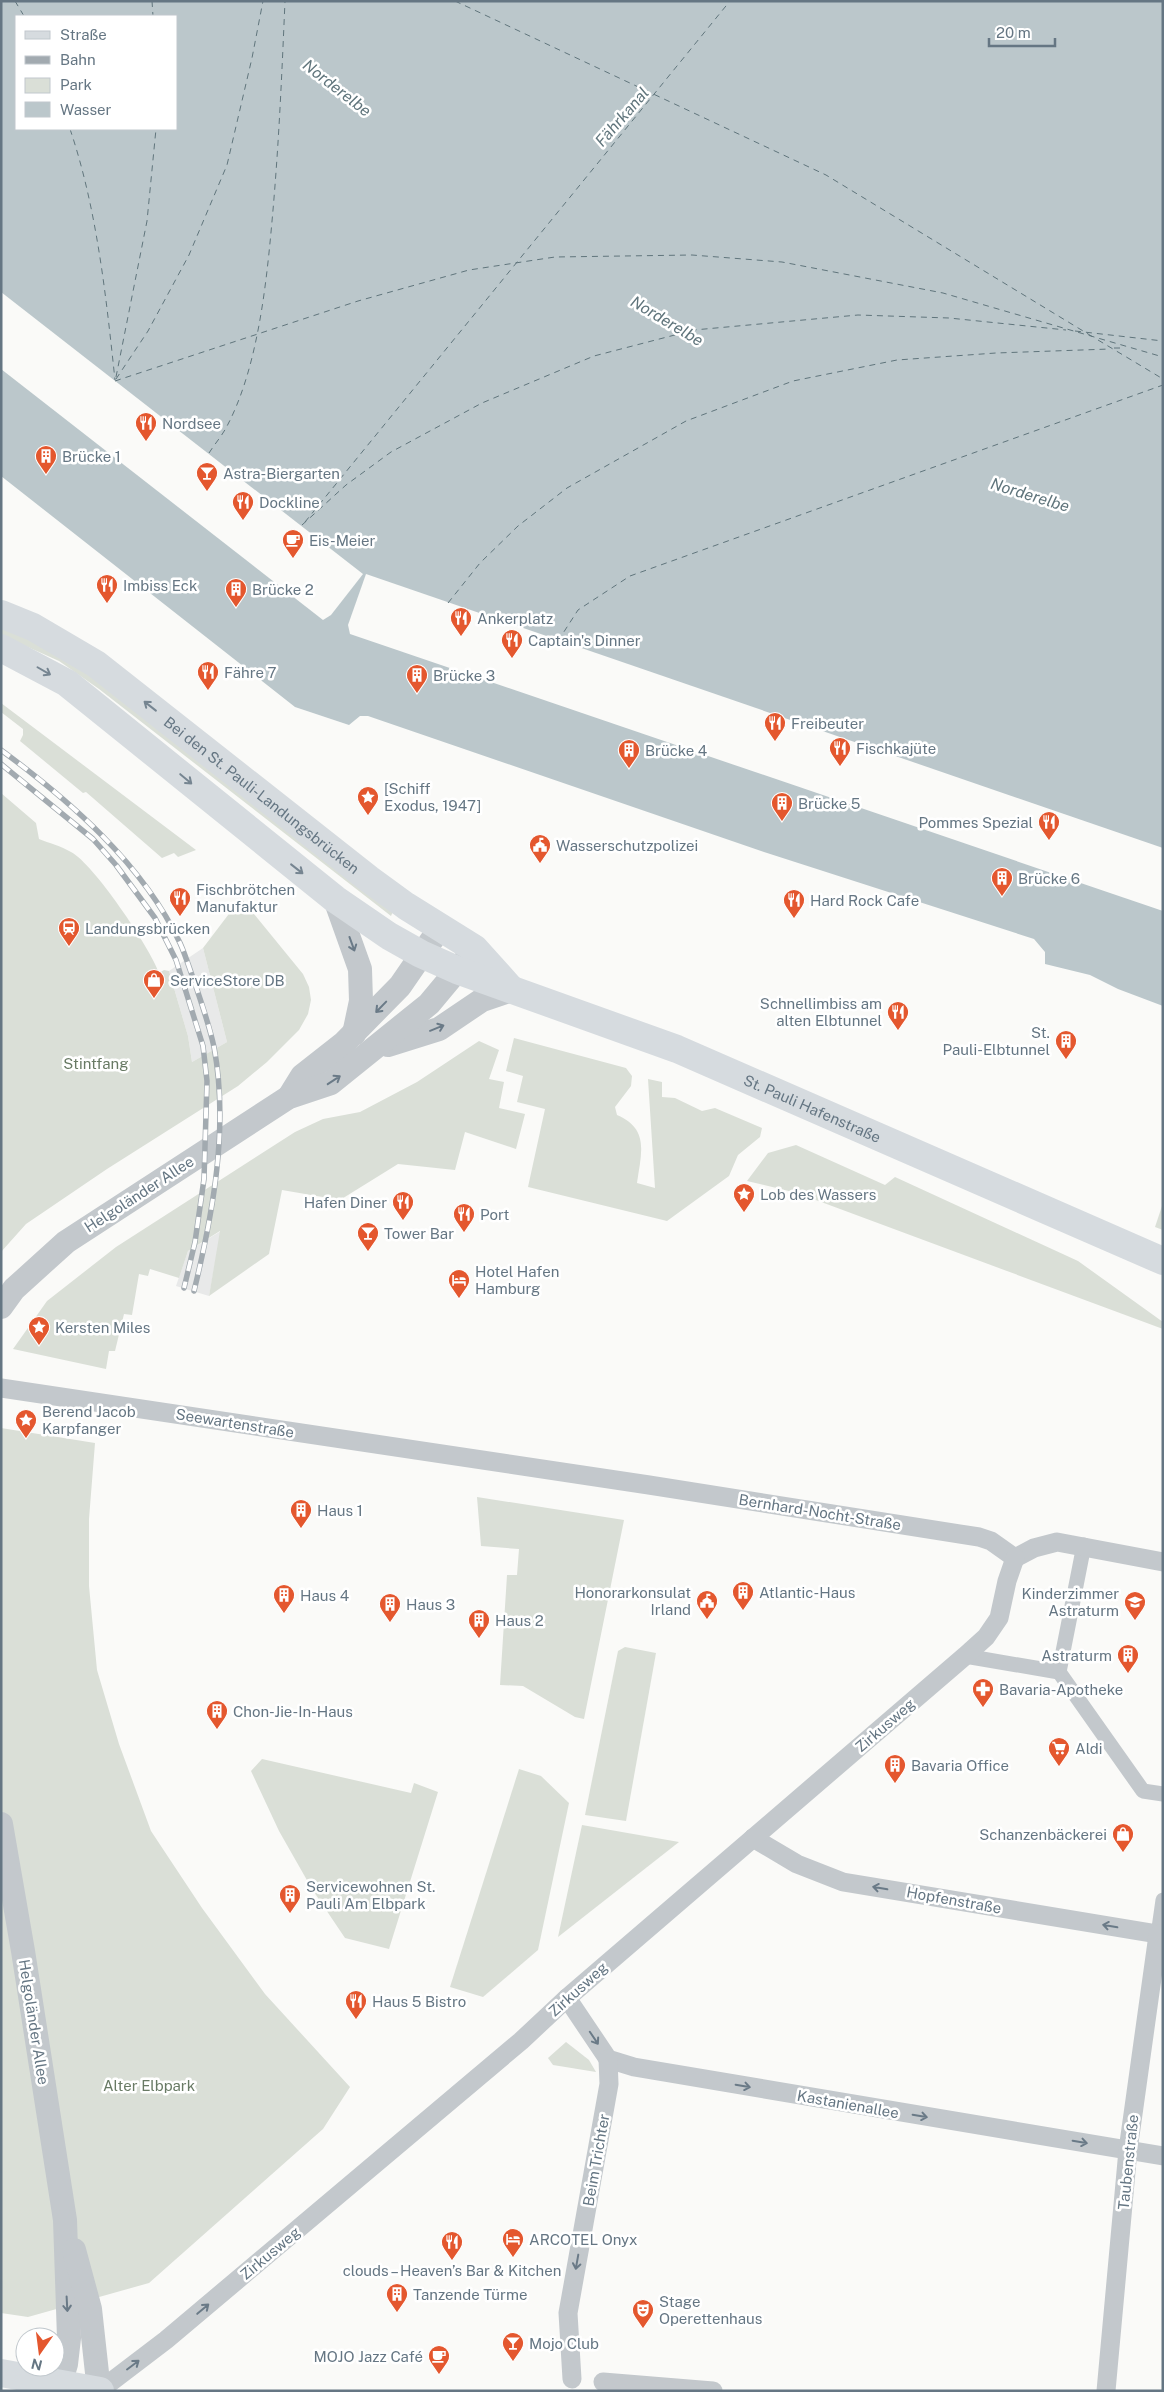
<svg xmlns="http://www.w3.org/2000/svg" width="1164" height="2392" font-family="'Public Sans',sans-serif">
<style>
.built{fill:#e8e9e9}
.green{fill:#dadfd7}
.water{fill:#bbc7cb;fill-rule:evenodd}
.pier{fill:#fafaf8}
.lines{fill:none;stroke-linecap:round;stroke-linejoin:round}
.ferry{stroke:#60757c;stroke-width:1;stroke-dasharray:6 5;stroke-linecap:butt}
.pedestrian{stroke:#c3c8cc;stroke-width:15}
.minor{stroke:#c3c8cc;stroke-width:19}
.tertiary{stroke:#c3c8cc;stroke-width:24}
.secondary{stroke:#d6dbdf;stroke-width:28}
.rail-casing{stroke:#a2aab0;stroke-width:5.5}
.rail{stroke:#fff;stroke-width:4;stroke-dasharray:11;stroke-linecap:butt}
.oneway{stroke:#768591}
.oneway2{stroke:#6a7a87}
.labels{text-anchor:middle;dominant-baseline:central;stroke-width:5;stroke-linejoin:round;paint-order:stroke}
.poi-label{font-size:15px;fill:#657683;stroke:#fff;text-anchor:start}
.street-label{font-size:15px;fill:#657683;stroke:#fff}
.park-label{font-size:15px;fill:#687a64;stroke:#fff}
.water-label{font-size:16px;font-style:italic;fill:#60757c;stroke:#fff}
</style>
<rect width="100%" height="100%" fill="#fafaf8"/>
<g class="built">
<polygon points="203,948 227,1042 192,1062 188,1036 169,971"/>
<polygon points="221,1231 209,1296 176,1286 188,1251"/>
</g>
<g class="green">
<polygon points="1,626 63,655 394,909 391,916 99,689 59,661 1,635"/>
<polygon points="1,703 196,850 178,857 174,853 162,858 86,792 83,793 20,741 23,735 23,729 1,712"/>
<path d="M 1,793 L 36,823 L 39,839 C 49,843 61,846 71,852 C 93,863 151,949 159,973 L 164,970 L 169,971 L 188,1036 L 192,1062 L 227,1042 L 203,948 L 241,898 L 303,974 L 309,987 L 311,1000 L 308,1014 L 299,1030 L 267,1062 L 238,1086 L 107,1169 L 26,1224 L 1,1252 Z"/>
<path d="M 514,1038 L 626,1068 L 632,1076 L 631,1086 L 615,1107 L 617,1115 C 650,1129 641,1154 637,1183 L 655,1188 L 648,1079 L 662,1082 L 662,1097 L 675,1098 L 702,1111 L 715,1108 L 762,1128 L 760,1137 L 738,1155 L 729,1176 L 667,1221 L 528,1187 L 545,1109 L 517,1102 L 523,1076 L 506,1071 Z"/>
<polygon points="479,1041 499,1050 489,1079 504,1082 499,1108 525,1114 516,1149 465,1132 455,1170 398,1164 340,1200 282,1190 269,1254 209,1296 220,1231 188,1251 179,1278 150,1269 148,1276 139,1274 132,1315 124,1314 115,1351 109,1351 106,1369 13,1349 47,1301 116,1247 295,1132 323,1119 360,1112 417,1082"/>
<polygon points="796,1145 885,1185 895,1177 1078,1261 1163,1322 1163,1329 797,1193 747,1181 768,1153"/>
<polygon points="1163,1203 1163,1230 1155,1227"/>
<polygon points="1,1428 95,1443 89,1519 89,1586 97,1670 119,1744 151,1831 202,1908 265,1994 350,2087 323,2129 149,2283 28,2317 1,2313"/>
<polygon points="477,1497 624,1520 584,1719 575,1717 523,1686 500,1685 507,1575 517,1575 519,1549 481,1546"/>
<polygon points="625,1647 656,1653 626,1821 585,1815 618,1651"/>
<polygon points="262,1759 411,1793 414,1783 438,1792 389,1949 345,1938 312,1889 279,1831 251,1771"/>
<polygon points="519,1769 541,1776 569,1803 538,1950 483,1997 450,1987"/>
<polygon points="582,1825 679,1842 558,1937"/>
<polygon points="566,2042 589,2060 596,2072 553,2065 548,2058"/>
</g>
<path class="water" d="M 1,1 L 1163,1 L 1163,1006 L 1118,989 L 1090,975 L 1045,964 L 1045,952 L 1034,939 L 764,852 L 368,716 L 360,716 L 349,725 L 295,707 L 1,476 ZM 16,16 L 176,16 L 176,129 L 16,129 Z"/>
<g class="pier">
<polygon points="1,292 363,574 331,615 323,620 1,369"/>
<polygon points="366,574 1163,848 1163,911 350,634 348,625"/>
</g>
<g class="lines">
<g class="ferry">
<polyline points="15,1 24,16"/>
<polyline points="152,1 153,16"/>
<polyline points="455,1 826,175 1093,337"/>
<path d="M 70,129 C 97,209 106,296 115,380"/>
<polyline points="1075,331 1163,341"/>
<polyline points="1098,340 1163,379"/>
<polyline points="1114,348 1125,348"/>
<polyline points="116,377 147,221 156,129"/>
<polyline points="116,379 148,331 189,255 227,165 252,58 263,1"/>
<polyline points="115,381 358,301 469,270 555,257 692,255 782,262 943,293 1163,357"/>
<path d="M 209,453 C 214,445 221,437 226,428 C 259,367 267,278 273,210 C 279,141 282,71 285,1"/>
<polyline points="305,522 730,1"/>
<polyline points="302,525 346,485 391,452 482,403 594,356 694,330 858,315 949,318 1066,330"/>
<polyline points="448,603 480,563 518,526 567,488 686,421 793,381 897,360 996,353 1110,349"/>
<polyline points="558,641 578,610 630,576 1163,385"/>
</g>
<g class="pedestrian">
<polyline points="965,1656 1059,1672 1143,1791 1163,1794"/>
<polyline points="1059,1672 1084,1545"/>
<polyline points="1158,1935 1163,1900"/>
</g>
<g class="minor">
<polyline points="1,1388 649,1485 979,1537 991,1541 1015,1558"/>
<polyline points="1015,1558 1034,1548 1057,1542 1163,1562"/>
<polyline points="753,1838 797,1864 843,1882 1163,1935"/>
<polyline points="567,1998 608,2059 634,2067 1163,2156"/>
<polyline points="572,2379 568,2313 609,2084 608,2059"/>
<polyline points="603,2382 713,2391"/>
<polyline points="99,2391 166,2340 521,2041 567,1998 965,1656 986,1637 999,1618 1007,1581 1015,1558"/>
<polyline points="1106,2391 1128,2150 1158,1935"/>
</g>
<g class="tertiary">
<polyline points="335,899 360,969 361,1001 354,1034"/>
<polyline points="388,1045 439,1029 482,1000 512,990"/>
<polyline points="289,1097 302,1076 344,1043 400,986 440,928"/>
<polyline points="1,1307 14,1289 66,1242 289,1097 331,1083 429,1004 469,956"/>
<polyline points="1,1824 23,1951 65,2220 69,2338 66,2364 58,2391"/>
<polyline points="74,2250 90,2309 99,2391"/>
</g>
<g class="secondary">
<path id="s1" d="M 1,614 L 33,627 L 96,664 L 369,879 L 406,906 L 475,949 L 510,988"/>
<path id="s2" d="M 1,648 L 67,683 L 335,899 L 389,936 L 421,954 L 457,970 L 677,1049 L 1163,1261"/>
<polyline points="1,2373 100,2391"/>
</g>
<g class="rail-casing">
<g id="rail">
<path d="M 1,750 C 69,800 143,864 180,943 C 185,954 189,967 193,978 C 201,1001 209,1024 214,1047 C 229,1127 213,1213 194,1291"/>
<polyline points="1,764 93,839 116,865 155,918 176,960 203,1046 207,1081 204,1179 195,1242 184,1288"/>
</g>
</g>
<use href="#rail" class="rail"/>
</g>
<defs><path id="oneway-shaft" d="M-6 0H5M1.5-3L5.5 0L1.5 3" fill="none" stroke-width="1.6" stroke-linecap="round" stroke-linejoin="round" transform="scale(1.25)"/></defs>
<g class="oneway">
<use href="#oneway-shaft" transform="translate(44 671) rotate(30)"/>
<use href="#oneway-shaft" transform="translate(150 706) rotate(-142)"/>
<use href="#oneway-shaft" transform="translate(186 779) rotate(40)"/>
<use href="#oneway-shaft" transform="translate(297 869) rotate(38)"/>
</g>
<g class="oneway2">
<use href="#oneway-shaft" transform="translate(352 944) rotate(70)"/>
<use href="#oneway-shaft" transform="translate(381 1007) rotate(134)"/>
<use href="#oneway-shaft" transform="translate(437 1028) rotate(-22)"/>
<use href="#oneway-shaft" transform="translate(334 1080) rotate(-33)"/>
<use href="#oneway-shaft" transform="translate(880 1888) rotate(-170)"/>
<use href="#oneway-shaft" transform="translate(1110 1926) rotate(-170)"/>
<use href="#oneway-shaft" transform="translate(594 2038) rotate(56)"/>
<use href="#oneway-shaft" transform="translate(743 2086) rotate(10)"/>
<use href="#oneway-shaft" transform="translate(920 2116) rotate(10)"/>
<use href="#oneway-shaft" transform="translate(1080 2142) rotate(10)"/>
<use href="#oneway-shaft" transform="translate(577 2262) rotate(100)"/>
<use href="#oneway-shaft" transform="translate(67 2304) rotate(87)"/>
<use href="#oneway-shaft" transform="translate(203 2309) rotate(-40)"/>
<use href="#oneway-shaft" transform="translate(133 2365) rotate(-37)"/>
</g>
<defs>
<g id="restaurant-pin" transform="scale(1.125)"><path d="M0 17L-7.5 6A9.5 9.5 0 1 1 7.5 6Z" fill="#e4572e" stroke="#fff"/><path d="M-5-6h1v4h1v-4h1v4h1v-4h1v5L-1.5 .5V6h-2V.5L-5-1ZM5-6V6H3V1.5H1.5Q1.5-4 5-6Z" fill="#fff"/></g>
<g id="building-pin" transform="scale(1.125)"><path d="M0 17L-7.5 6A9.5 9.5 0 1 1 7.5 6Z" fill="#e4572e" stroke="#fff"/><path d="M-4-6H4V6H1V3H-1V6H-4ZM-2.5-4.3h1.7v1.8h-1.7ZM.8-4.3h1.7v1.8H.8ZM-2.5-1h1.7V.8h-1.7ZM.8-1h1.7V.8H.8Z" fill="#fff"/></g>
<g id="bar-pin" transform="scale(1.125)"><path d="M0 17L-7.5 6A9.5 9.5 0 1 1 7.5 6Z" fill="#e4572e" stroke="#fff"/><path d="M-6-5H6L.8 .8V4.5H3.5V6h-7V4.5H-.8V.8Z" fill="#fff"/></g>
<g id="cafe-pin" transform="scale(1.125)"><path d="M0 17L-7.5 6A9.5 9.5 0 1 1 7.5 6Z" fill="#e4572e" stroke="#fff"/><path d="M-5.5-4.5H6V0H3Q3 3.5 0 3.5H-2.5Q-5.5 3.5-5.5 0ZM3-3.2v2h1.7v-2ZM-6 4.5H4V6H-6Z" fill="#fff"/></g>
<g id="sight-pin" transform="scale(1.125)"><path d="M0 17L-7.5 6A9.5 9.5 0 1 1 7.5 6Z" fill="#e4572e" stroke="#fff"/><path d="M0-6L1.8-2.2L6-1.7L2.9 1.2L3.7 5.4L0 3.3L-3.7 5.4L-2.9 1.2L-6-1.7L-1.8-2.2Z" fill="#fff"/></g>
<g id="civic-pin" transform="scale(1.125)"><path d="M0 17L-7.5 6A9.5 9.5 0 1 1 7.5 6Z" fill="#e4572e" stroke="#fff"/><path d="M-.6-6.5H3V-4.5H.6V-3L4-1V1h2V6H-6V1h2V-1L-.6-3ZM-1.2 2.5V6h2.4V2.5Z" fill="#fff"/></g>
<g id="station-pin" transform="scale(1.125)"><path d="M0 17L-7.5 6A9.5 9.5 0 1 1 7.5 6Z" fill="#e4572e" stroke="#fff"/><path d="M-3-6H3Q5-6 5-4V2Q5 4 3 4L4.5 6H3L1.5 4h-3L-3 6H-4.5L-3 4Q-5 4-5 2V-4Q-5-6-3-6ZM-3.5-4v3h7v-3ZM-3.5 1v1.5H-2V1ZM2 1v1.5H3.5V1Z" fill="#fff"/></g>
<g id="shop-pin" transform="scale(1.125)"><path d="M0 17L-7.5 6A9.5 9.5 0 1 1 7.5 6Z" fill="#e4572e" stroke="#fff"/><path d="M-5-2.5h2.3a2.7 3.5 0 0 1 5.4 0H5L5.5 6h-11ZM-1.5-2.5h3a1.5 2.3 0 0 0-3 0Z" fill="#fff"/></g>
<g id="hotel-pin" transform="scale(1.125)"><path d="M0 17L-7.5 6A9.5 9.5 0 1 1 7.5 6Z" fill="#e4572e" stroke="#fff"/><path d="M-6-4.5h1.5V1H6V5H4.5V3h-9V5H-6ZM-4 0a1.8 1.8 0 1 1 3.6 0ZM.5 0V-2.5h3Q6-2.5 6 0Z" fill="#fff"/></g>
<g id="school-pin" transform="scale(1.125)"><path d="M0 17L-7.5 6A9.5 9.5 0 1 1 7.5 6Z" fill="#e4572e" stroke="#fff"/><path d="M0-5L7-2L0 1L-7-2ZM-4 1L0 2.5L4 1V4Q0 6-4 4Z" fill="#fff"/></g>
<g id="pharmacy-pin" transform="scale(1.125)"><path d="M0 17L-7.5 6A9.5 9.5 0 1 1 7.5 6Z" fill="#e4572e" stroke="#fff"/><path d="M-2-6h4v4h4v4h-4v4h-4v-4h-4v-4h4Z" fill="#fff"/></g>
<g id="supermarket-pin" transform="scale(1.125)"><path d="M0 17L-7.5 6A9.5 9.5 0 1 1 7.5 6Z" fill="#e4572e" stroke="#fff"/><path d="M-6-5.5h2.5l.6 2H6L4.5 2H-2.5L-4.4-4H-6ZM-1.5 3.2a1.3 1.3 0 1 0 .1 0ZM3 3.2a1.3 1.3 0 1 0 .1 0Z" fill="#fff"/></g>
<g id="theatre-pin" transform="scale(1.125)"><path d="M0 17L-7.5 6A9.5 9.5 0 1 1 7.5 6Z" fill="#e4572e" stroke="#fff"/><path d="M-5-5.5Q0-4 5-5.5V0Q5 5 0 6Q-5 5-5 0ZM-3.3-2.5H-1v1.5H-3.3ZM1-2.5H3.3v1.5H1ZM-2.8 1Q0 5.5 2.8 1Z" fill="#fff"/></g>
</defs>
<g fill-rule="evenodd">
<use href="#restaurant-pin" x="146" y="423"/>
<use href="#building-pin" x="46" y="456"/>
<use href="#bar-pin" x="207" y="473"/>
<use href="#restaurant-pin" x="243" y="502"/>
<use href="#cafe-pin" x="293" y="540"/>
<use href="#restaurant-pin" x="107" y="585"/>
<use href="#building-pin" x="236" y="589"/>
<use href="#restaurant-pin" x="461" y="618"/>
<use href="#restaurant-pin" x="512" y="640"/>
<use href="#restaurant-pin" x="208" y="672"/>
<use href="#building-pin" x="417" y="675"/>
<use href="#restaurant-pin" x="775" y="723"/>
<use href="#restaurant-pin" x="840" y="748"/>
<use href="#building-pin" x="629" y="750"/>
<use href="#sight-pin" x="368" y="797"/>
<use href="#building-pin" x="782" y="803"/>
<use href="#restaurant-pin" x="1049" y="822"/>
<use href="#civic-pin" x="540" y="845"/>
<use href="#building-pin" x="1002" y="878"/>
<use href="#restaurant-pin" x="180" y="898"/>
<use href="#restaurant-pin" x="794" y="900"/>
<use href="#station-pin" x="69" y="928"/>
<use href="#shop-pin" x="154" y="980"/>
<use href="#restaurant-pin" x="898" y="1012"/>
<use href="#building-pin" x="1066" y="1041"/>
<use href="#sight-pin" x="744" y="1194"/>
<use href="#restaurant-pin" x="403" y="1202"/>
<use href="#restaurant-pin" x="464" y="1214"/>
<use href="#bar-pin" x="368" y="1233"/>
<use href="#hotel-pin" x="459" y="1280"/>
<use href="#sight-pin" x="39" y="1327"/>
<use href="#sight-pin" x="26" y="1420"/>
<use href="#building-pin" x="301" y="1510"/>
<use href="#building-pin" x="743" y="1592"/>
<use href="#building-pin" x="284" y="1595"/>
<use href="#civic-pin" x="707" y="1601"/>
<use href="#school-pin" x="1135" y="1602"/>
<use href="#building-pin" x="390" y="1604"/>
<use href="#building-pin" x="479" y="1620"/>
<use href="#building-pin" x="1128" y="1655"/>
<use href="#pharmacy-pin" x="983" y="1689"/>
<use href="#building-pin" x="217" y="1711"/>
<use href="#supermarket-pin" x="1059" y="1748"/>
<use href="#building-pin" x="895" y="1765"/>
<use href="#shop-pin" x="1123" y="1834"/>
<use href="#building-pin" x="290" y="1895"/>
<use href="#restaurant-pin" x="356" y="2001"/>
<use href="#hotel-pin" x="513" y="2239"/>
<use href="#restaurant-pin" x="452" y="2242"/>
<use href="#building-pin" x="397" y="2294"/>
<use href="#theatre-pin" x="643" y="2310"/>
<use href="#bar-pin" x="513" y="2343"/>
<use href="#cafe-pin" x="439" y="2356"/>
</g>
<g class="labels">
<g class="poi-label">
<text x="162" y="423">Nordsee</text>
<text x="62" y="456">Brücke 1</text>
<text x="223" y="473">Astra-Biergarten</text>
<text x="259" y="502">Dockline</text>
<text x="309" y="540">Eis-Meier</text>
<text x="123" y="585">Imbiss Eck</text>
<text x="252" y="589">Brücke 2</text>
<text x="477" y="618">Ankerplatz</text>
<text x="528" y="640">Captain's Dinner</text>
<text x="224" y="672">Fähre 7</text>
<text x="433" y="675">Brücke 3</text>
<text x="791" y="723">Freibeuter</text>
<text x="856" y="748">Fischkajüte</text>
<text x="645" y="750">Brücke 4</text>
<text x="384" y="788">[Schiff<tspan x="384" dy="17">Exodus, 1947]</tspan></text>
<text x="798" y="803">Brücke 5</text>
<text x="1033" y="822" text-anchor="end">Pommes Spezial</text>
<text x="556" y="845">Wasserschutzpolizei</text>
<text x="1018" y="878">Brücke 6</text>
<text x="196" y="889">Fischbrötchen<tspan x="196" dy="17">Manufaktur</tspan></text>
<text x="810" y="900">Hard Rock Cafe</text>
<text x="85" y="928">Landungsbrücken</text>
<text x="170" y="980">ServiceStore DB</text>
<text x="882" y="1003" text-anchor="end">Schnellimbiss am<tspan x="882" dy="17">alten Elbtunnel</tspan></text>
<text x="1050" y="1032" text-anchor="end">St.<tspan x="1050" dy="17">Pauli-Elbtunnel</tspan></text>
<text x="760" y="1194">Lob des Wassers</text>
<text x="387" y="1202" text-anchor="end">Hafen Diner</text>
<text x="480" y="1214">Port</text>
<text x="384" y="1233">Tower Bar</text>
<text x="475" y="1271">Hotel Hafen<tspan x="475" dy="17">Hamburg</tspan></text>
<text x="55" y="1327">Kersten Miles</text>
<text x="42" y="1411">Berend Jacob<tspan x="42" dy="17">Karpfanger</tspan></text>
<text x="317" y="1510">Haus 1</text>
<text x="691" y="1592" text-anchor="end">Honorarkonsulat<tspan x="691" dy="17">Irland</tspan></text>
<text x="759" y="1592">Atlantic-Haus</text>
<text x="1119" y="1593" text-anchor="end">Kinderzimmer<tspan x="1119" dy="17">Astraturm</tspan></text>
<text x="300" y="1595">Haus 4</text>
<text x="406" y="1604">Haus 3</text>
<text x="495" y="1620">Haus 2</text>
<text x="1112" y="1655" text-anchor="end">Astraturm</text>
<text x="999" y="1689">Bavaria-Apotheke</text>
<text x="233" y="1711">Chon-Jie-In-Haus</text>
<text x="1075" y="1748">Aldi</text>
<text x="911" y="1765">Bavaria Office</text>
<text x="1107" y="1834" text-anchor="end">Schanzenbäckerei</text>
<text x="306" y="1886">Servicewohnen St.<tspan x="306" dy="17">Pauli Am Elbpark</tspan></text>
<text x="372" y="2001">Haus 5 Bistro</text>
<text x="529" y="2239">ARCOTEL Onyx</text>
<text x="452" y="2270" text-anchor="middle">clouds – Heaven’s Bar &amp; Kitchen</text>
<text x="413" y="2294">Tanzende Türme</text>
<text x="659" y="2301">Stage<tspan x="659" dy="17">Operettenhaus</tspan></text>
<text x="529" y="2343">Mojo Club</text>
<text x="423" y="2356" text-anchor="end">MOJO Jazz Café</text>
</g>
<g class="street-label">
<text stroke="none"><textPath href="#s1" startOffset="319">Bei den St. Pauli-Landungsbrücken</textPath></text>
<text stroke="none"><textPath href="#s2" startOffset="942">St. Pauli Hafenstraße</textPath></text>
<text transform="translate(139 1194) rotate(-33)">Helgoländer Allee</text>
<text transform="translate(235 1423) rotate(9)">Seewartenstraße</text>
<text transform="translate(820 1512) rotate(9)">Bernhard-Nocht-Straße</text>
<text transform="translate(885 1725) rotate(-41)">Zirkusweg</text>
<text transform="translate(954 1900) rotate(10)">Hopfenstraße</text>
<text transform="translate(578 1989) rotate(-42)">Zirkusweg</text>
<text transform="translate(34 2022) rotate(81)">Helgoländer Allee</text>
<text transform="translate(848 2104) rotate(10)">Kastanienallee</text>
<text transform="translate(596 2160) rotate(-80)">Beim Trichter</text>
<text transform="translate(1128 2162) rotate(-84)">Taubenstraße</text>
<text transform="translate(270 2253) rotate(-40)">Zirkusweg</text>
</g>
<g class="park-label">
<text x="96" y="1063">Stintfang</text>
<text x="149" y="2085">Alter Elbpark</text>
</g>
<g class="water-label">
<text transform="translate(337 88) rotate(38)">Norderelbe</text>
<text transform="translate(622 117) rotate(-49)">Fährkanal</text>
<text transform="translate(667 321) rotate(31)">Norderelbe</text>
<text transform="translate(1030 495) rotate(17)">Norderelbe</text>
</g>
</g>
<rect width="1164" height="2392" fill="none" stroke="#657683" stroke-width="5"/>
<rect x="15" y="15" width="162" height="115" fill="#ffffff" stroke="#c1c8cd"/>
<rect x="25" y="31" width="25" height="8" fill="#d6dbdf" stroke="#c1c8cd"/>
<text x="60" y="40" font-size="15" fill="#657683">Straße</text>
<rect x="25" y="56" width="25" height="8" fill="#a2aab0" stroke="#c1c8cd"/>
<text x="60" y="65" font-size="15" fill="#657683">Bahn</text>
<rect x="25" y="78" width="25" height="15" fill="#dadfd7" stroke="#c1c8cd"/>
<text x="60" y="90" font-size="15" fill="#657683">Park</text>
<rect x="25" y="102" width="25" height="15" fill="#bbc7cb" stroke="#c1c8cd"/>
<text x="60" y="115" font-size="15" fill="#657683">Wasser</text>
<g transform="translate(40 2352) rotate(194)"><circle r="24" fill="#ffffff" stroke="#c1c8cd"/>
<path d="M0-4L9 19L0 12L-9 19Z" fill="#e4572e"/>
<text y="-8" font-size="14" font-weight="bold" text-anchor="middle" fill="#657683">N</text>
</g>
<path d="M989 38v8h66v-8" fill="none" stroke="#657683" stroke-width="2.5"/>
<text x="996" y="38" font-size="15" fill="#657683" stroke="#ffffff" stroke-width="4" paint-order="stroke">20 m</text>
</svg>
